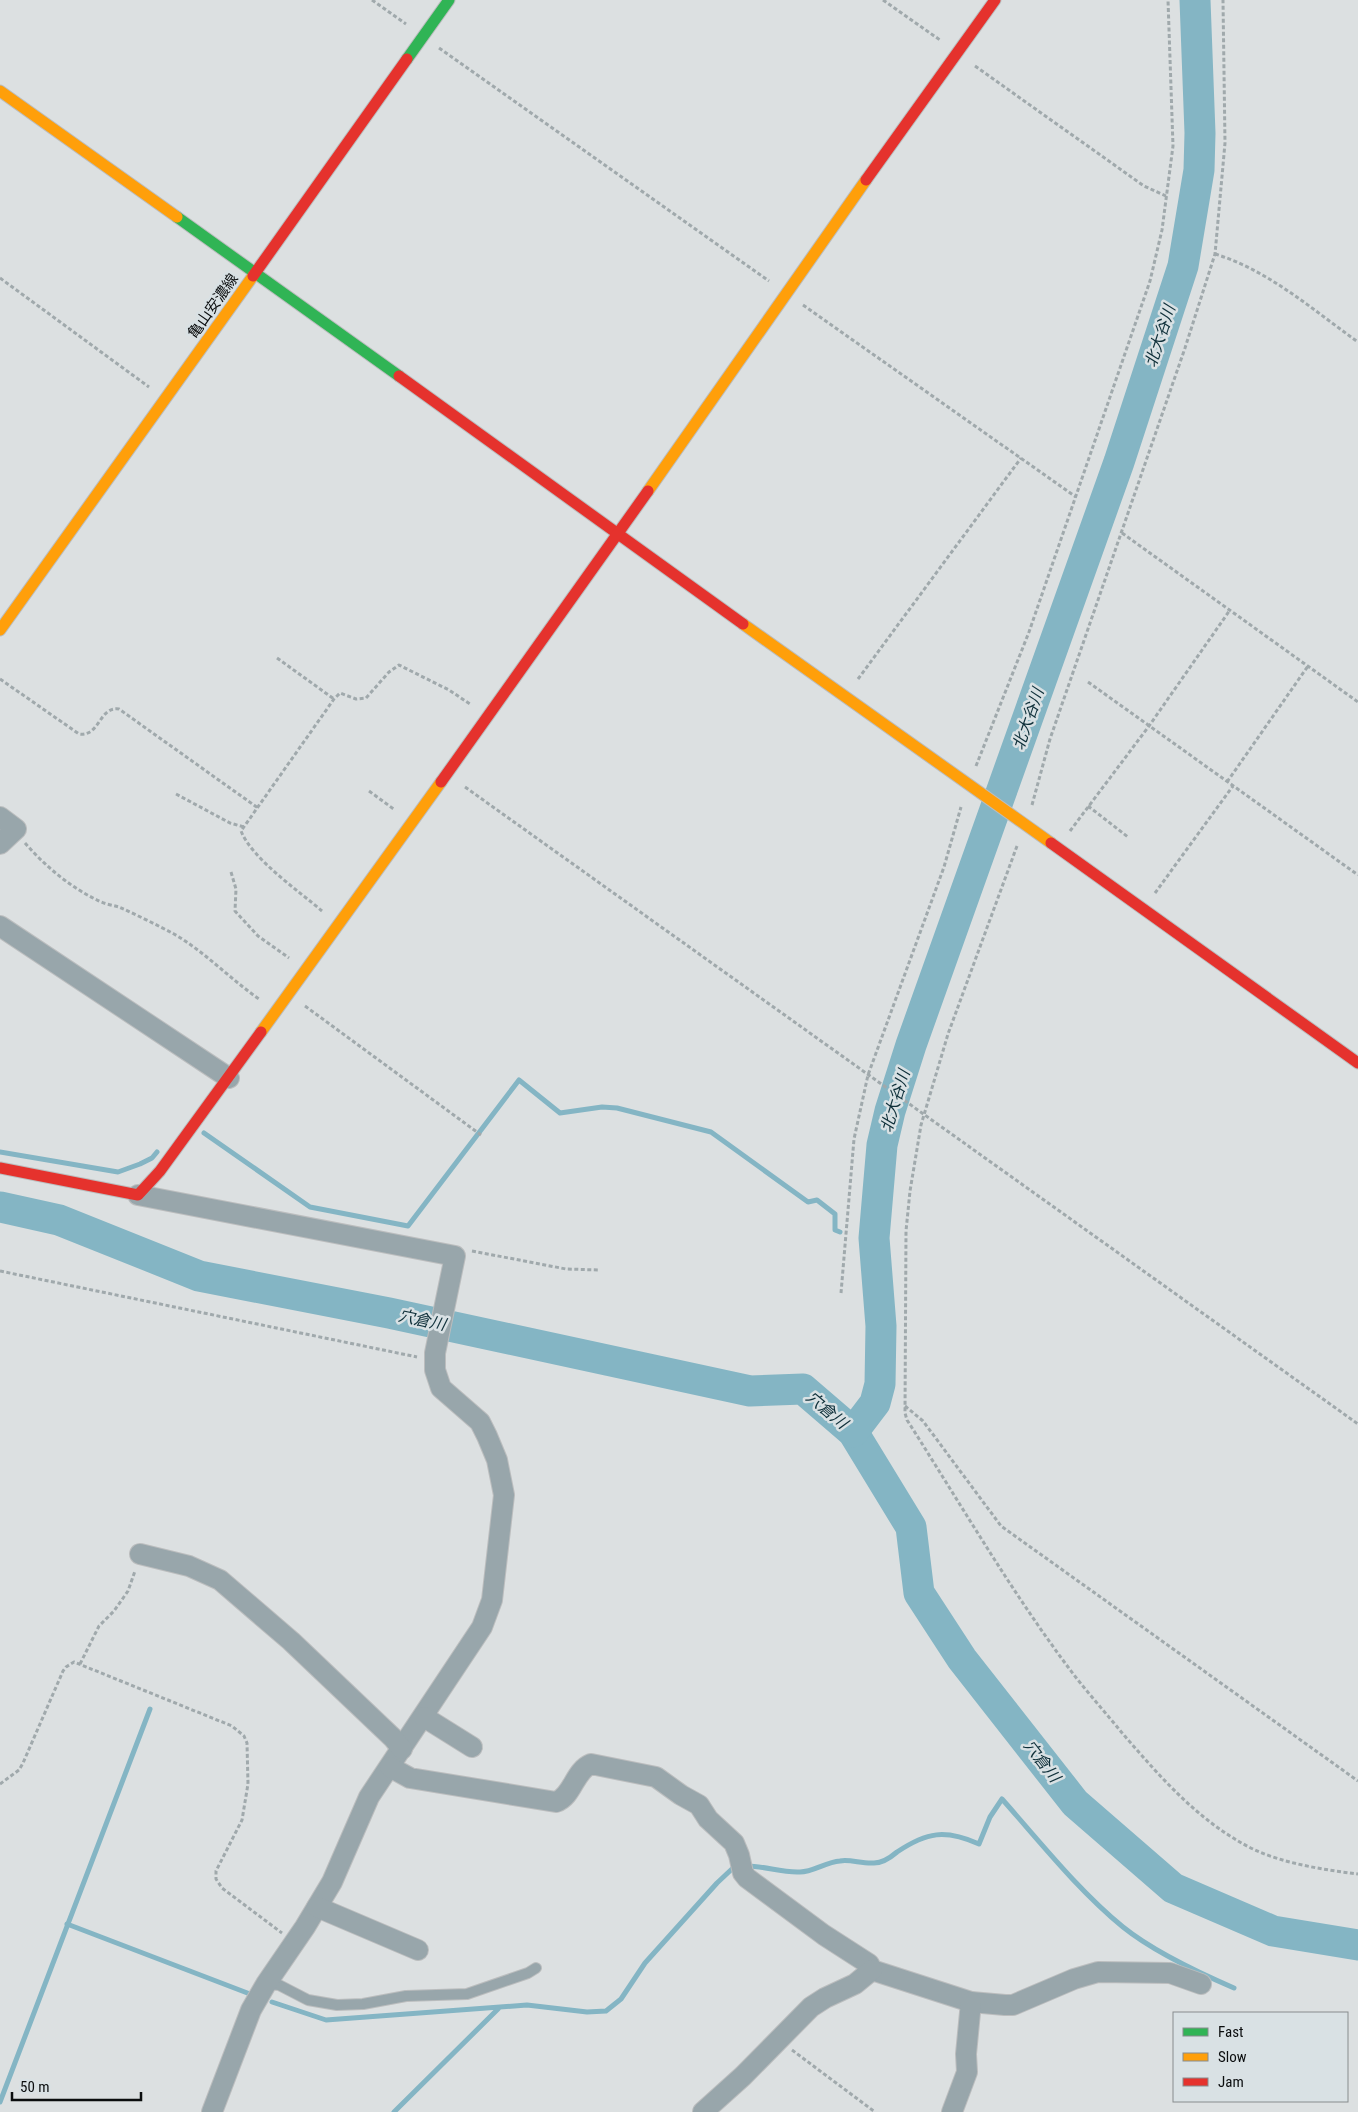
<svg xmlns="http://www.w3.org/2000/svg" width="1358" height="2112" font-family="'Roboto Condensed','Noto Sans JP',sans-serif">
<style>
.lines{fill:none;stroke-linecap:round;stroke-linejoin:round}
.stream{stroke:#84b5c4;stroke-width:5}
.river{stroke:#84b5c4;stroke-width:31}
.lane-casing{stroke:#bbbdbe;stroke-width:12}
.street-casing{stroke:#bbbdbe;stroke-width:22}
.fast-casing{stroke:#bbbdbe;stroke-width:13}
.slow-casing{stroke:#bbbdbe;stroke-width:13}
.jam-casing{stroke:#bbbdbe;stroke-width:13}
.path{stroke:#a0a9ac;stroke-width:3;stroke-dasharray:4 2.5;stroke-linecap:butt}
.lane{stroke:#98a6ab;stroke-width:10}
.street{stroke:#98a6ab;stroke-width:20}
.fast{stroke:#30b455;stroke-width:11}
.slow{stroke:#ff9f0a;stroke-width:11}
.jam{stroke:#e5322d;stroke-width:11}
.labels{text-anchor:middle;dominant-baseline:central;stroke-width:5;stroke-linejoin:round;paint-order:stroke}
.street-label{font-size:15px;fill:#0b0d0e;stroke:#d9e1e4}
.water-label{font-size:16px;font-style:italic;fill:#0e2f39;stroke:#d9e1e4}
</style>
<rect width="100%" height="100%" fill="#dce0e1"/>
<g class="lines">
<g class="stream">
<polyline points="204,1133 310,1207 408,1226 519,1080 560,1113 602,1107 617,1108 711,1132 808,1202 817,1200 835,1214 835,1230 840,1232"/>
<polyline points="0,1152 118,1172 140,1164 152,1158 157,1152"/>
<path d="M 747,1866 C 765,1866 782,1873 800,1872 C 813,1872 826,1862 840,1861 C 850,1859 862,1864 874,1863 C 883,1863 890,1858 897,1852 C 927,1832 945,1829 979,1844 L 990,1817 L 1002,1799 C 1041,1843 1078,1890 1123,1927 C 1154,1952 1197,1972 1234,1988"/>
<polyline points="67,1924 250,1994"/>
<polyline points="272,2002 326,2020 527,2005 587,2012 606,2011 621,1999 645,1963 717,1883 733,1868"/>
<polyline points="0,2102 150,1709"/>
<polyline points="394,2112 498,2009"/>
</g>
<g class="river">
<polyline points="0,1207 59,1220 199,1276 389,1313 750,1391 803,1389 853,1432 911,1527 919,1593 962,1659 1075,1803 1173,1888 1273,1931 1358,1945"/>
<polyline points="853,1432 875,1403 880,1384 881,1326 874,1238 882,1145 890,1111 911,1045 1119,462 1183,266 1199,170 1200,133 1195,0"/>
</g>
<g class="lane-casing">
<polyline id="lane" points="266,1984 279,1985 308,2000 337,2005 363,2004 406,1996 467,1994 528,1973 536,1968"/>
</g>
<g class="street-casing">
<g id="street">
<polyline points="0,817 16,829 0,844"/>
<polyline points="0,926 229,1078"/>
<polyline points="138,1195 455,1256 435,1353 435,1370 441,1388 480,1422 487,1436 497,1460 504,1495 492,1600 482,1627 369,1797 332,1882 305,1927 266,1984 251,2010 212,2112"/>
<polyline points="140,1554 189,1566 220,1580 291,1641 393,1738 402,1749"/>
<polyline points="424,1717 472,1747"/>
<path d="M 390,1767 L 410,1778 L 556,1802 C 573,1796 574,1771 591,1764 L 656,1777 L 681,1795 L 699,1805 L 708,1819 L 734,1843 L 739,1855 L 743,1873 L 747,1878 L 824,1935 L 869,1964 L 872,1970 L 971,2002 L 1005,2005 L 1013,2005 L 1074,1979 L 1098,1972 L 1170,1973 L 1201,1984"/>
<polyline points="317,1907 418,1950"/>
<polyline points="703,2112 743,2076 811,2007 825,1998 855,1984 872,1970"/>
<polyline points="952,2112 967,2072 966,2054 971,2002"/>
</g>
</g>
<g class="fast-casing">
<g id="fast">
<polyline points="407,59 449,0"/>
<polyline points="177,217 399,376"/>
</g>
</g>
<g class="slow-casing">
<g id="slow">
<polyline points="0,91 177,217"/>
<polyline points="648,491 866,180"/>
<polyline points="743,624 1051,843"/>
<polyline points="0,630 253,276"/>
<polyline points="261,1032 441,782"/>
</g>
</g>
<g class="jam-casing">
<g id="jam">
<polyline points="866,180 995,0"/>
<polyline points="253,276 407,59"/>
<polyline points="399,376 743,624"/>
<polyline points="441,782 648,491"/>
<polyline points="1051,843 1358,1063"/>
<polyline points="0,1168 138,1195 160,1171 261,1032"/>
</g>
</g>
<g class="path">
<polyline points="372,0 406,24"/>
<polyline points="883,0 940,40"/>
<polyline points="439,48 769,281"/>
<polyline points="975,66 1144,186 1166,196"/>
<path d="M 1215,254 C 1268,270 1313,310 1358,342"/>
<polyline points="0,278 149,387"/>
<polyline points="803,305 1076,497"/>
<polyline points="1122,533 1358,702"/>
<polyline points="277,658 334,699"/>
<path d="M 0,679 L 79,734 C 100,737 99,706 119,709 L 258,808"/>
<polyline points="858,679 1021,458"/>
<polyline points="1088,682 1358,875"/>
<polyline points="976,766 1029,632 1150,281 1162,230 1173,146 1168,0"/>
<polyline points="1227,782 1308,666"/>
<polyline points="465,787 1358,1424"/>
<polyline points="369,791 395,810"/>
<polyline points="176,794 230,823 244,827"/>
<polyline points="1032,805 1050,739 1185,348 1215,254 1225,143 1223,0"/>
<polyline points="1088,806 1128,837"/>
<polyline points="1070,831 1149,726 1230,610"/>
<path d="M 25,843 C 45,866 70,887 97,900 C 104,904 112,905 119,907 C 137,915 157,925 174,934 C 205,952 229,978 259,999"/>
<path d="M 1017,846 L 948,1034 L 921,1125 L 910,1191 L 906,1231 L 905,1413 L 907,1420 C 960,1503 1009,1588 1068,1667 C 1085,1690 1105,1712 1123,1734 C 1162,1779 1201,1824 1255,1850 C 1286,1864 1325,1870 1358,1874"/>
<polyline points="231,872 236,889 235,911 258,936 289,958"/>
<polyline points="1155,893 1233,786"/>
<path d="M 322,911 C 299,891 252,859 241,831 L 334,699 L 340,693 L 356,699 L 366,698 L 389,672 L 399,665 L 449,690 L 470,704"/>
<polyline points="305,1006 481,1135"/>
<polyline points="472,1251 566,1269 599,1270"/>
<polyline points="0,1271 417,1357"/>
<polyline points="841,1293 854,1139 868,1075 944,867 961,807"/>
<polyline points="905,1406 923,1421 1001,1526 1358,1781"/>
<polyline points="80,1664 99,1626 114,1611 128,1591 135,1571"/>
<polyline points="0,1784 19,1770 23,1763 63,1671 66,1667 74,1662 232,1726 244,1736 247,1743 248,1784 242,1820 216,1871 216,1879 222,1888 282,1933"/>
<polyline points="792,2050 875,2112"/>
</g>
<use href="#lane" class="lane"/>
<use href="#street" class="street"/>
<use href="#fast" class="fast"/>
<use href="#slow" class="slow"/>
<use href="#jam" class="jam"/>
</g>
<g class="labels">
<g class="street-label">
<text transform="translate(213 306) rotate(-55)">亀山安濃線</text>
</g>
<g class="water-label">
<text transform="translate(1160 336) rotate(-72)">北大谷川</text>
<text transform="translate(1028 719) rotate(-71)">北大谷川</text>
<text transform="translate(895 1101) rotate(-73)">北大谷川</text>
<text transform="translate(422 1320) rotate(12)">穴倉川</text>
<text transform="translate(827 1410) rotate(40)">穴倉川</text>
<text transform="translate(1042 1761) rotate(52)">穴倉川</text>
</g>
</g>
<rect x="1173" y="2012" width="175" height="90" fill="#d9e1e4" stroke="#878c8e"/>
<rect x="1183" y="2028" width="25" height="8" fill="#30b455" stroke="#878c8e"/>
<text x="1218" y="2037" font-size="15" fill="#0b0d0e">Fast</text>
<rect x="1183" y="2053" width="25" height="8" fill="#ff9f0a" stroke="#878c8e"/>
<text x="1218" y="2062" font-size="15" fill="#0b0d0e">Slow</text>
<rect x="1183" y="2078" width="25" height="8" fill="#e5322d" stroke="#878c8e"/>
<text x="1218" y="2087" font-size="15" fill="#0b0d0e">Jam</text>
<path d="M12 2092v8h129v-8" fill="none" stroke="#0b0d0e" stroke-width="2.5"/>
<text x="20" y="2092" font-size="15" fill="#0b0d0e" stroke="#d9e1e4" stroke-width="4" paint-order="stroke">50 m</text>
</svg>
